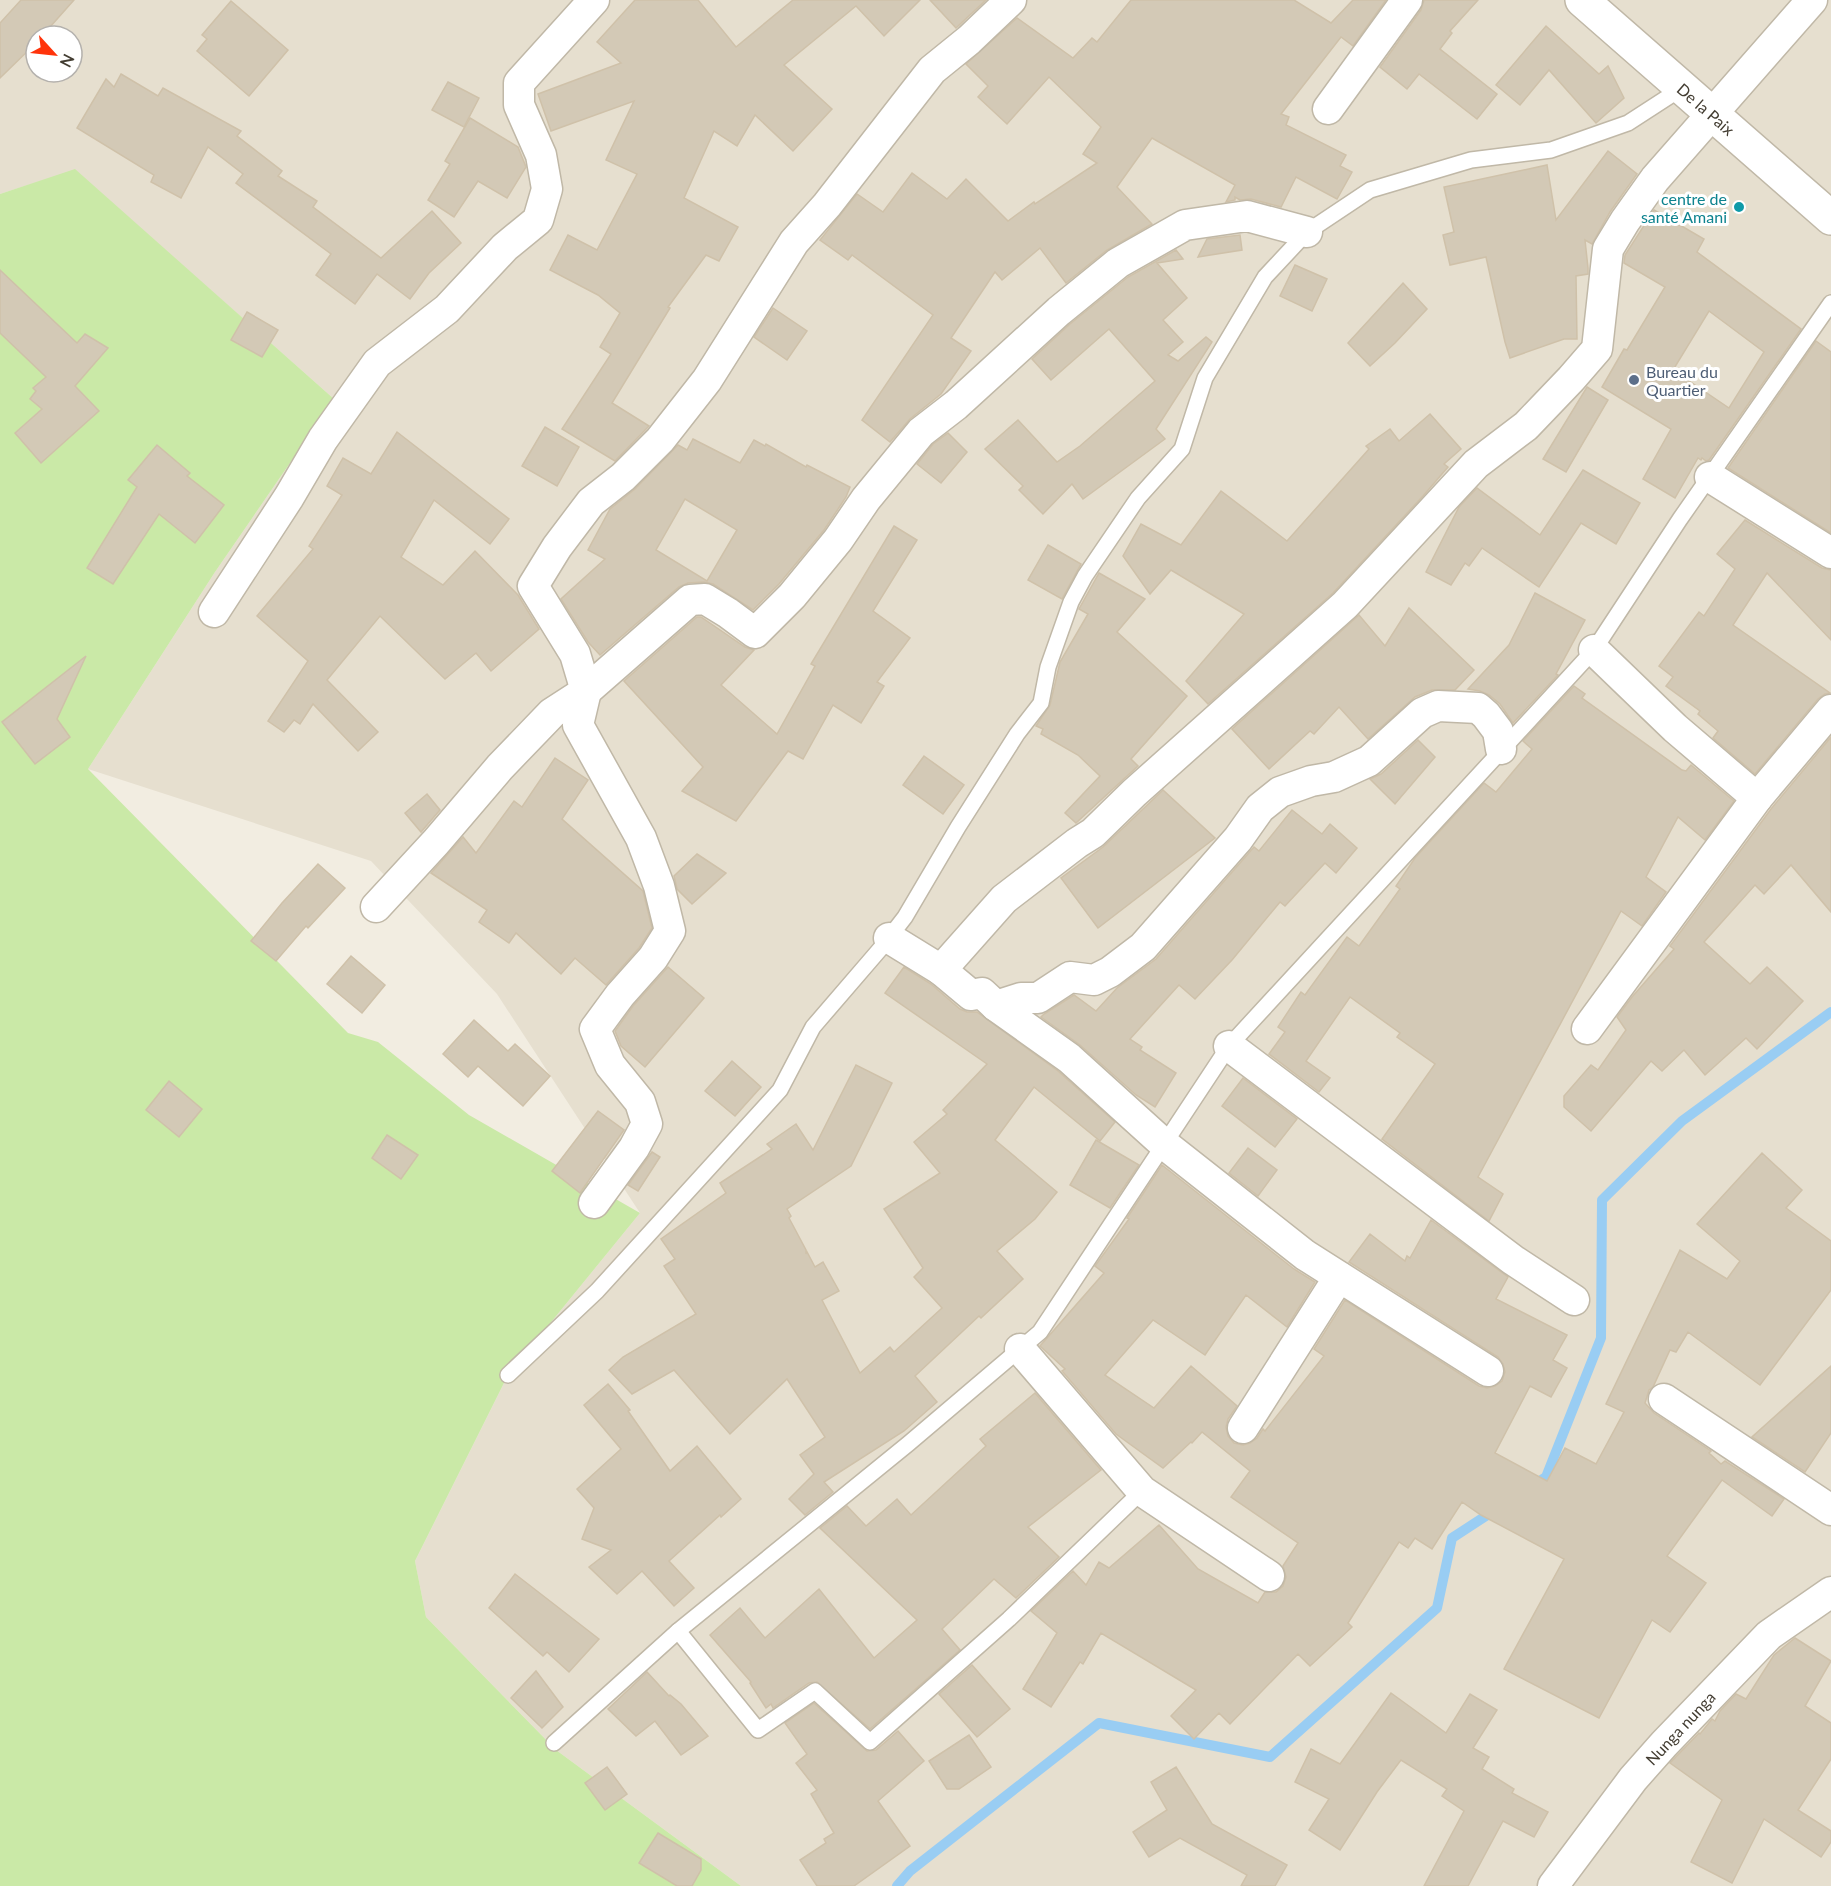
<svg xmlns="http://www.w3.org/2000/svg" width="1831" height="1886" font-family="Lato,sans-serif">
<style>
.residential{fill:#e6dfcf;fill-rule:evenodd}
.green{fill:#cae9a7}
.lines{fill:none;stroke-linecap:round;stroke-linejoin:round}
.stream{stroke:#99cdf3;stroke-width:10}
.building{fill:#d3c9b6;stroke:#cfc1a9;stroke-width:1.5;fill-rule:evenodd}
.service-casing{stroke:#c0b8a7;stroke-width:18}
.minor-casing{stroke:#c0b8a7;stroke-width:33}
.tertiary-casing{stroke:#c0b8a7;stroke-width:36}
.service{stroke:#fff;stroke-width:15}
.minor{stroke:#fff;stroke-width:30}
.tertiary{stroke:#fff;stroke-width:33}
.culture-dot{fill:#0f9aa8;stroke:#fff;stroke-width:2}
.service-dot{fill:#5c6f8a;stroke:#fff;stroke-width:2}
.labels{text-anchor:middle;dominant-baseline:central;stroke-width:6;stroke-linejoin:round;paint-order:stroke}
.street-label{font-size:16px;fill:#433d32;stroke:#fff}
.culture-label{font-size:16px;fill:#0d838f;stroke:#fff;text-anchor:end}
.service-label{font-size:16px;fill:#4e5e75;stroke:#fff;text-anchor:start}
</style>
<rect width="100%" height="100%" fill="#f2ede1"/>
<path class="residential" d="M 0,0 L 1831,0 L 1831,1886 L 741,1886 L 556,1750 L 426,1617 L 415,1561 L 508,1375 L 640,1213 L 497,994 L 371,861 L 88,769 L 215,572 L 334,399 L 75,170 L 0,194 ZM 36,36 L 72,36 L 72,72 L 36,72 Z"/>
<polygon class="green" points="75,169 334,399 215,572 88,769 348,1033 378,1042 469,1115 640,1213 508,1375 415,1561 426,1617 556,1750 741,1886 0,1886 0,194"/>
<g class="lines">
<g class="stream">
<polyline points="1531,1487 1546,1477 1601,1338 1602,1200 1682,1121 1831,1012"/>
<polyline points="897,1886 910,1871 1099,1723 1270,1757 1437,1608 1452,1538 1495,1510"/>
</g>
</g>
<g class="building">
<polygon points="21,0 74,0 42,36 36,36 36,43 0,78 0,23"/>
<polygon points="635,0 698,0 736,47 793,0 920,0 884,36 856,6 784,65 832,109 793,151 755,115 737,146 714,131 684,198 738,227 719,261 706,255 668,307 670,308 612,403 649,426 615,461 562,429 611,354 600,347 620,313 598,295 550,270 568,235 597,250 637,174 606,160 634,101 551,131 538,94 621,63 597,42"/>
<polygon points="930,0 986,0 956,28"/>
<polygon points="1131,0 1294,0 1331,23 1353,0 1386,0 1353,46 1341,37 1281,114 1289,117 1286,125 1346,155 1340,166 1352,172 1337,199 1296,177 1281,207 1251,199 1240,200 1235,197 1235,200 1226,202 1235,185 1152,138 1117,187 1152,224 1107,250 1066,283 1040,248 1002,280 995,272 951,338 971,351 941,394 910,419 890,442 862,420 933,315 852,255 848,260 820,240 857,194 883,212 912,173 947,199 966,179 1008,221 1034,202 1035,204 1097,163 1083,154 1101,127 1049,77 1007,124 978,97 988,86 966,64 1017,18 1073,58 1092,38 1097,42"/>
<polygon points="1424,0 1478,0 1450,31 1452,33 1440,49 1497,94 1477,119 1419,74 1407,89 1380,67 1421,10"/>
<polygon points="231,1 288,50 249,96 197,51 207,39 202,35"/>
<polygon points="1546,26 1599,74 1608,66 1624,98 1596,123 1549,70 1520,105 1496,85"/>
<polygon points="121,74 158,96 163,88 241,131 237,136 282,171 278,176 317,201 313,207 381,258 432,211 461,243 429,273 410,299 377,274 355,304 316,275 331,254 236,183 243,174 208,147 181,198 151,182 154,175 77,128 106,79 114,87"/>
<polygon points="448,82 479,98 464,127 432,110"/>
<polygon points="470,118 518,147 526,167 507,198 478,181 454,217 428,200 450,164 445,161"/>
<polygon points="1608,151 1637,174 1610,212 1592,244 1585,240 1588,268 1588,274 1576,276 1577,339 1564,339 1510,358 1505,342 1486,257 1450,265 1443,235 1454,232 1444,187 1547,165 1556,220"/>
<path d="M 1654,210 L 1704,239 L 1697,252 L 1801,329 L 1709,460 L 1706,461 L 1702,458 L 1701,460 L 1698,458 L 1675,498 L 1643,479 L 1671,429 L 1602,387 L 1624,349 L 1627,350 L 1665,287 L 1624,263 L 1625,255 ZM 1709,311 L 1764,352 L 1729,408 L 1673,370 Z"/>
<polygon points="1240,235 1242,250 1198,257 1207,239"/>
<polygon points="1176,250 1183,259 1157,263 1187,298 1163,320 1183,342 1168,355 1178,361 1206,337 1212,342 1156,429 1165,439 1083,499 1072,484 1043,514 1019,490 1023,486 985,449 1018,420 1057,462 1080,446 1155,381 1109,329 1051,380 1032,359 1070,324 1128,277"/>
<polygon points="1295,265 1327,279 1312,311 1280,296"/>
<polygon points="0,270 77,343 85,334 108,348 75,386 99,411 41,463 15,433 42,409 30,399 36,391 33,388 46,377 0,333"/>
<polygon points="1403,283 1427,309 1395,343 1370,366 1348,343"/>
<polygon points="773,308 807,331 787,360 754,337"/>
<polygon points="247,312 278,330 262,357 231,340"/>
<polygon points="1816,341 1831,352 1831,533 1728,468"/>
<polygon points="1587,387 1608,400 1566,472 1543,459"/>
<polygon points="1430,414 1461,449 1444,464 1448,467 1423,496 1333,593 1208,704 1186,681 1244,614 1171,570 1150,594 1123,556 1141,524 1181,545 1221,491 1287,541 1369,449 1366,446 1390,429 1399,441"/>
<polygon points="545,427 579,447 557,486 522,466"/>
<polygon points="397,432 509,519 490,544 434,500 401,557 443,585 475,551 518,595 539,629 491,671 476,653 445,679 380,616 327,680 378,732 358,751 313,704 300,724 294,720 284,732 268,721 308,661 257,616 313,549 309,546 342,495 327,486 343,458 371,474"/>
<polygon points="948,433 967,452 941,483 917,464 933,444"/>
<path d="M 693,439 L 740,463 L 754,440 L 765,446 L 766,444 L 806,467 L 807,465 L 850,487 L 846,497 L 824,530 L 779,584 L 753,610 L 713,584 L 704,582 L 688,583 L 679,587 L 600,655 L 588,642 L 561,599 L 605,559 L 588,550 L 610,509 L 635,489 L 678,445 L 687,450 ZM 685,499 L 737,530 L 707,581 L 656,550 Z"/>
<polygon points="157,445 190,473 187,476 224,505 195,543 159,514 113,584 87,568 137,487 128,480"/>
<polygon points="1583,470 1640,503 1616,544 1581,523 1539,587 1482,548 1469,566 1465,563 1451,585 1426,572 1459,507 1477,488 1540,535"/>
<polygon points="1745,520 1822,568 1831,570 1831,640 1767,573 1733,625 1830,693 1825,694 1818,699 1755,774 1713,738 1718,731 1698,714 1700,711 1666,686 1673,677 1659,666 1699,612 1704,616 1735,569 1717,554"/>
<polygon points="894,526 917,540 873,611 910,638 877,682 884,686 861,723 833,705 803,759 788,751 736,821 682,791 703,767 624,681 697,617 701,617 745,647 754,650 721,685 777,734 815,666 811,664"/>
<polygon points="1048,545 1081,564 1062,599 1028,580"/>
<polygon points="1099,573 1145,599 1117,632 1187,696 1131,759 1138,766 1076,823 1065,813 1100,776 1078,755 1041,734 1043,729 1036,726 1050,705 1060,662 1088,614 1079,609"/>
<polygon points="1535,593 1585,620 1556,674 1558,675 1513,723 1500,704 1489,695 1480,691 1468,689 1509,645"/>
<polygon points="1409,608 1474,670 1455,690 1432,690 1415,697 1368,739 1339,707 1314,734 1310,731 1269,769 1232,729 1359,615 1385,646"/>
<polygon points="86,656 57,719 70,737 35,764 2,722"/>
<polygon points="1574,686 1585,694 1582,698 1682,770 1686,771 1691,765 1734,801 1705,840 1678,817 1646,877 1666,892 1642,926 1621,911 1478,1177 1503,1194 1489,1221 1382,1139 1435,1064 1397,1037 1400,1033 1350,997 1306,1061 1330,1078 1319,1092 1269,1054 1285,1032 1278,1027 1301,992 1305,995 1347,937 1359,946 1400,889 1396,886 1415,858 1484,783 1496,792 1532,749 1523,741"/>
<polygon points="1831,737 1831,912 1791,865 1764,894 1755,885 1704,942 1750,984 1767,967 1803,1001 1757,1049 1746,1038 1705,1075 1684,1050 1662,1071 1651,1061 1591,1131 1564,1107 1564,1096 1591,1065 1598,1070 1626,1030 1617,1017 1632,997 1674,949 1670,946 1771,809"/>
<polygon points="1418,740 1435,757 1395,804 1370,779 1381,774"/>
<polygon points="924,756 964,785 943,814 903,785"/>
<polygon points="555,758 588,780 562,819 643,891 652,928 639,948 606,985 575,958 561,974 516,933 509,943 479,922 487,910 431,873 463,837 476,853 514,801 522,807"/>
<polygon points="1163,790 1215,838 1098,928 1061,878 1103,847"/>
<polygon points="427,794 440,810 421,832 405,813"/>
<polygon points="1292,810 1322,834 1330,824 1357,848 1336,873 1325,863 1285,906 1280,902 1232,960 1195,999 1179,985 1130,1039 1142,1047 1140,1050 1176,1073 1155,1107 1136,1095 1080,1045 1041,1017 1044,1014 1074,995 1096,1011 1117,988 1156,959 1254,847 1259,851"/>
<polygon points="697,854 726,873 692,904 677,889 674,876"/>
<polygon points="318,864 345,888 308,928 306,926 276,961 251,941 282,903"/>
<polygon points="351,956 385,985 362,1013 327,984"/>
<polygon points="668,967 704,998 645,1067 621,1046 615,1031 633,1006"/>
<polygon points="904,967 931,984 960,1009 967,1012 977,1012 1058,1071 1115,1122 1100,1141 1034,1087 995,1140 1057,1192 1035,1219 997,1251 1023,1279 981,1318 979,1316 915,1376 937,1402 904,1431 824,1482 833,1492 805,1515 789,1499 814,1474 800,1455 825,1437 787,1379 730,1434 674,1370 632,1394 609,1370 623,1357 696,1314 664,1266 675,1259 661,1239 726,1193 720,1183 772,1149 767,1144 796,1124 813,1150 856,1065 892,1083 851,1166 787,1209 791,1216 789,1218 806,1250 806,1254 807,1252 815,1267 823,1262 839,1291 822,1300 860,1373 890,1347 894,1352 942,1308 914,1277 923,1268 884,1209 940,1173 914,1142 947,1114 943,1110 987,1064 885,993"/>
<polygon points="474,1020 508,1051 515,1044 550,1076 523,1106 478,1066 468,1077 443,1054"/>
<polygon points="732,1061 761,1087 735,1116 705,1091"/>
<polygon points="1243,1078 1297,1119 1275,1147 1222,1106"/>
<polygon points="169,1081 202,1109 179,1137 146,1110"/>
<polygon points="598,1111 624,1130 580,1193 552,1171"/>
<polygon points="387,1135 418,1155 401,1179 372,1158"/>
<polygon points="1096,1140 1139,1165 1110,1208 1070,1185"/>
<polygon points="1248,1148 1277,1170 1258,1196 1229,1173"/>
<polygon points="652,1152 660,1157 638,1191 628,1185"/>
<polygon points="1762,1153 1802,1190 1786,1208 1831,1241 1831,1290 1760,1385 1688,1332 1676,1352 1670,1350 1653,1387 1649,1390 1645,1403 1654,1413 1711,1451 1709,1453 1721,1464 1725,1461 1784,1499 1772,1516 1722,1480 1667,1556 1706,1583 1670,1632 1652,1620 1599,1718 1504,1669 1564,1559 1481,1515 1462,1502 1432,1549 1415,1538 1408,1548 1399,1542 1348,1623 1352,1627 1310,1666 1298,1654 1230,1724 1219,1713 1194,1739 1171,1716 1196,1690 1101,1633 1083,1664 1080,1662 1051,1707 1023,1689 1057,1633 1031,1611 1073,1571 1086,1585 1099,1562 1109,1568 1159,1525 1198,1569 1258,1603 1265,1592 1276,1592 1283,1586 1286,1577 1283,1566 1298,1543 1231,1497 1250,1471 1202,1432 1192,1443 1191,1442 1163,1468 1116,1434 1062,1371 1065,1369 1040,1346 1104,1273 1095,1266 1129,1219 1127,1218 1162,1165 1294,1269 1315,1282 1287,1327 1246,1295 1205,1355 1153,1320 1105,1375 1154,1408 1191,1366 1237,1406 1228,1419 1226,1427 1228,1436 1234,1443 1243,1445 1250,1443 1257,1438 1263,1429 1265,1431 1324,1356 1314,1349 1345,1300 1479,1386 1487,1388 1495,1386 1502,1381 1505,1372 1503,1364 1498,1357 1349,1262 1370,1234 1405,1261 1407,1256 1410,1258 1431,1220 1508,1277 1496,1299 1567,1335 1553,1360 1567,1368 1551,1397 1530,1386 1495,1453 1547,1481 1565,1448 1596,1464 1624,1412 1606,1404 1680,1250 1727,1279 1740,1261 1697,1224"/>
<polygon points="1831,1366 1831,1433 1805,1472 1752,1437"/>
<polygon points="608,1384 630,1410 628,1411 670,1471 697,1446 741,1499 721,1517 720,1515 669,1561 694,1588 674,1606 642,1571 617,1594 589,1567 611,1550 582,1539 594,1508 577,1489 621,1449 584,1405"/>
<polygon points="1035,1393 1101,1470 1028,1527 1059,1557 1016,1598 994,1579 942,1629 960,1650 870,1729 817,1682 809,1683 773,1708 771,1704 766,1708 750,1683 751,1682 710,1635 740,1608 765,1638 819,1589 874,1658 917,1620 820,1528 847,1506 866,1526 897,1499 911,1515 986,1446 980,1439"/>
<polygon points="515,1574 599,1639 569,1672 547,1652 543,1656 489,1608"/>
<polygon points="1795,1638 1831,1661 1805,1706 1831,1723 1831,1759 1798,1810 1831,1831 1831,1842 1821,1857 1764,1819 1732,1883 1691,1862 1722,1800 1670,1763 1699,1733 1700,1734 1712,1719 1715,1721 1720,1711 1736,1694 1746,1699 1774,1655"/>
<polygon points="972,1665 1010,1709 977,1737 939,1694"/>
<polygon points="536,1671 563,1707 542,1728 511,1698"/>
<polygon points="647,1672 669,1696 670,1695 681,1704 708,1736 681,1755 655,1721 636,1736 608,1709"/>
<polygon points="1391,1693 1446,1733 1470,1694 1497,1710 1473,1748 1489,1757 1482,1769 1514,1789 1512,1793 1548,1812 1534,1837 1503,1821 1468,1886 1424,1886 1464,1811 1442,1796 1447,1789 1401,1760 1377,1792 1340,1850 1309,1830 1329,1799 1295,1782 1311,1749 1340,1764"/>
<polygon points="814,1703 867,1751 876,1750 898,1731 924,1761 878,1801 910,1846 854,1886 817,1886 800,1860 826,1843 824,1839 834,1833 811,1794 817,1790 796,1763 807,1754 785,1723"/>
<polygon points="969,1735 991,1767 959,1789 947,1789 929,1761"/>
<polygon points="607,1767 627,1794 605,1810 585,1783"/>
<polygon points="1176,1767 1212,1824 1287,1865 1275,1886 1241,1886 1247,1875 1180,1838 1149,1857 1133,1832 1167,1810 1151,1782"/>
<polygon points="658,1833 701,1859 701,1870 692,1886 677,1886 639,1863"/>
</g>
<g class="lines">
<g class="service-casing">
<g id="service">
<polyline points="508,1375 597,1291 780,1090 813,1027 881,948 905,917 958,827 1017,734 1041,703 1048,667 1071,602 1085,576 1138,498 1182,449 1205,378 1265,277 1307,232 1370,190 1471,160 1551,150 1628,123 1682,88"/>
<polyline points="678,1631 758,1730 815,1691 870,1742 1009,1619 1142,1491"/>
<polyline points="554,1743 678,1631 908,1444 1040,1332 1229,1046 1594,650 1680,519 1831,303"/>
</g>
</g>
<g class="minor-casing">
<g id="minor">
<polyline points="1328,109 1407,0"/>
<polyline points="1710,477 1831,553"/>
<polyline points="214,612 289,497 323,439 377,363 447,309 505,247 538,220 547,189 541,155 519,105 519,83 594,0"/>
<polyline points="1594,650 1675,728 1757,798"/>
<polyline points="376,907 436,842 500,767 552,713 586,691 690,600 705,599 728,613 755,633 792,596 838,540 866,499 921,432 956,405 1059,311 1118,263 1185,225 1247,216 1307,232"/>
<polyline points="889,938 941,970 971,995 982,993 996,1006 1069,1058 1164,1144 1305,1255 1488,1371"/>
<polyline points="941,970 1004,899 1077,843 1093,833 1134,793 1345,605 1476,464 1526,426 1571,379 1597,349 1608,249 1625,221 1655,179 1812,0"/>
<polyline points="996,1006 1021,998 1038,998 1070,977 1094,980 1110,972 1143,947 1238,839 1260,808 1280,792 1311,781 1334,777 1369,761 1422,713 1438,706 1478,708 1486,715 1498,731 1501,749"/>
<polyline points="1587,1029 1757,798 1831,710"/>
<polyline points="1229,1046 1513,1260 1574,1300"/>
<polyline points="594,1203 634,1148 647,1124 640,1102 610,1065 595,1029 620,995 653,958 670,931 659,886 641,838 578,725 586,691 575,654 533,586 557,547 591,502 623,477 660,440 707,380 794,242 827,205 932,70 969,40 1011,0"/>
<polyline points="1020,1349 1142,1491 1269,1576"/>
<polyline points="1664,1399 1831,1510"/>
<polyline points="1243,1428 1339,1277"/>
<polyline points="1553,1886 1633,1779 1664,1744 1769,1635 1831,1592"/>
</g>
</g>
<g class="tertiary-casing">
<polyline id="tertiary" points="1582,0 1831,218"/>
</g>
<use href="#service" class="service"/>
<use href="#minor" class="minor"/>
<use href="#tertiary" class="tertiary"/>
</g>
<circle class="culture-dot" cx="1739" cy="207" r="6"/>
<circle class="service-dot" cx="1634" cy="380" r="6"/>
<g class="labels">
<g class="street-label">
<text transform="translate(1706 109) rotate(41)">De la Paix</text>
<text transform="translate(1680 1728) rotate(-47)">Nunga nunga</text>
</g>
<g class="culture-label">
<text x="1727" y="198">centre de<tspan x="1727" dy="18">santé Amani</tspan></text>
</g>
<g class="service-label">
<text x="1646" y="371">Bureau du<tspan x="1646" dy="18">Quartier</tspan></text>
</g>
</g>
<g transform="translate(54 54) rotate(117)"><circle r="28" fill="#ffffff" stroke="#b4b1ad" stroke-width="1.5"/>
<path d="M0-4.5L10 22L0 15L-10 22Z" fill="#ff340b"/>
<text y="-9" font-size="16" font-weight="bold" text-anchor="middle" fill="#433d32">N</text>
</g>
</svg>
